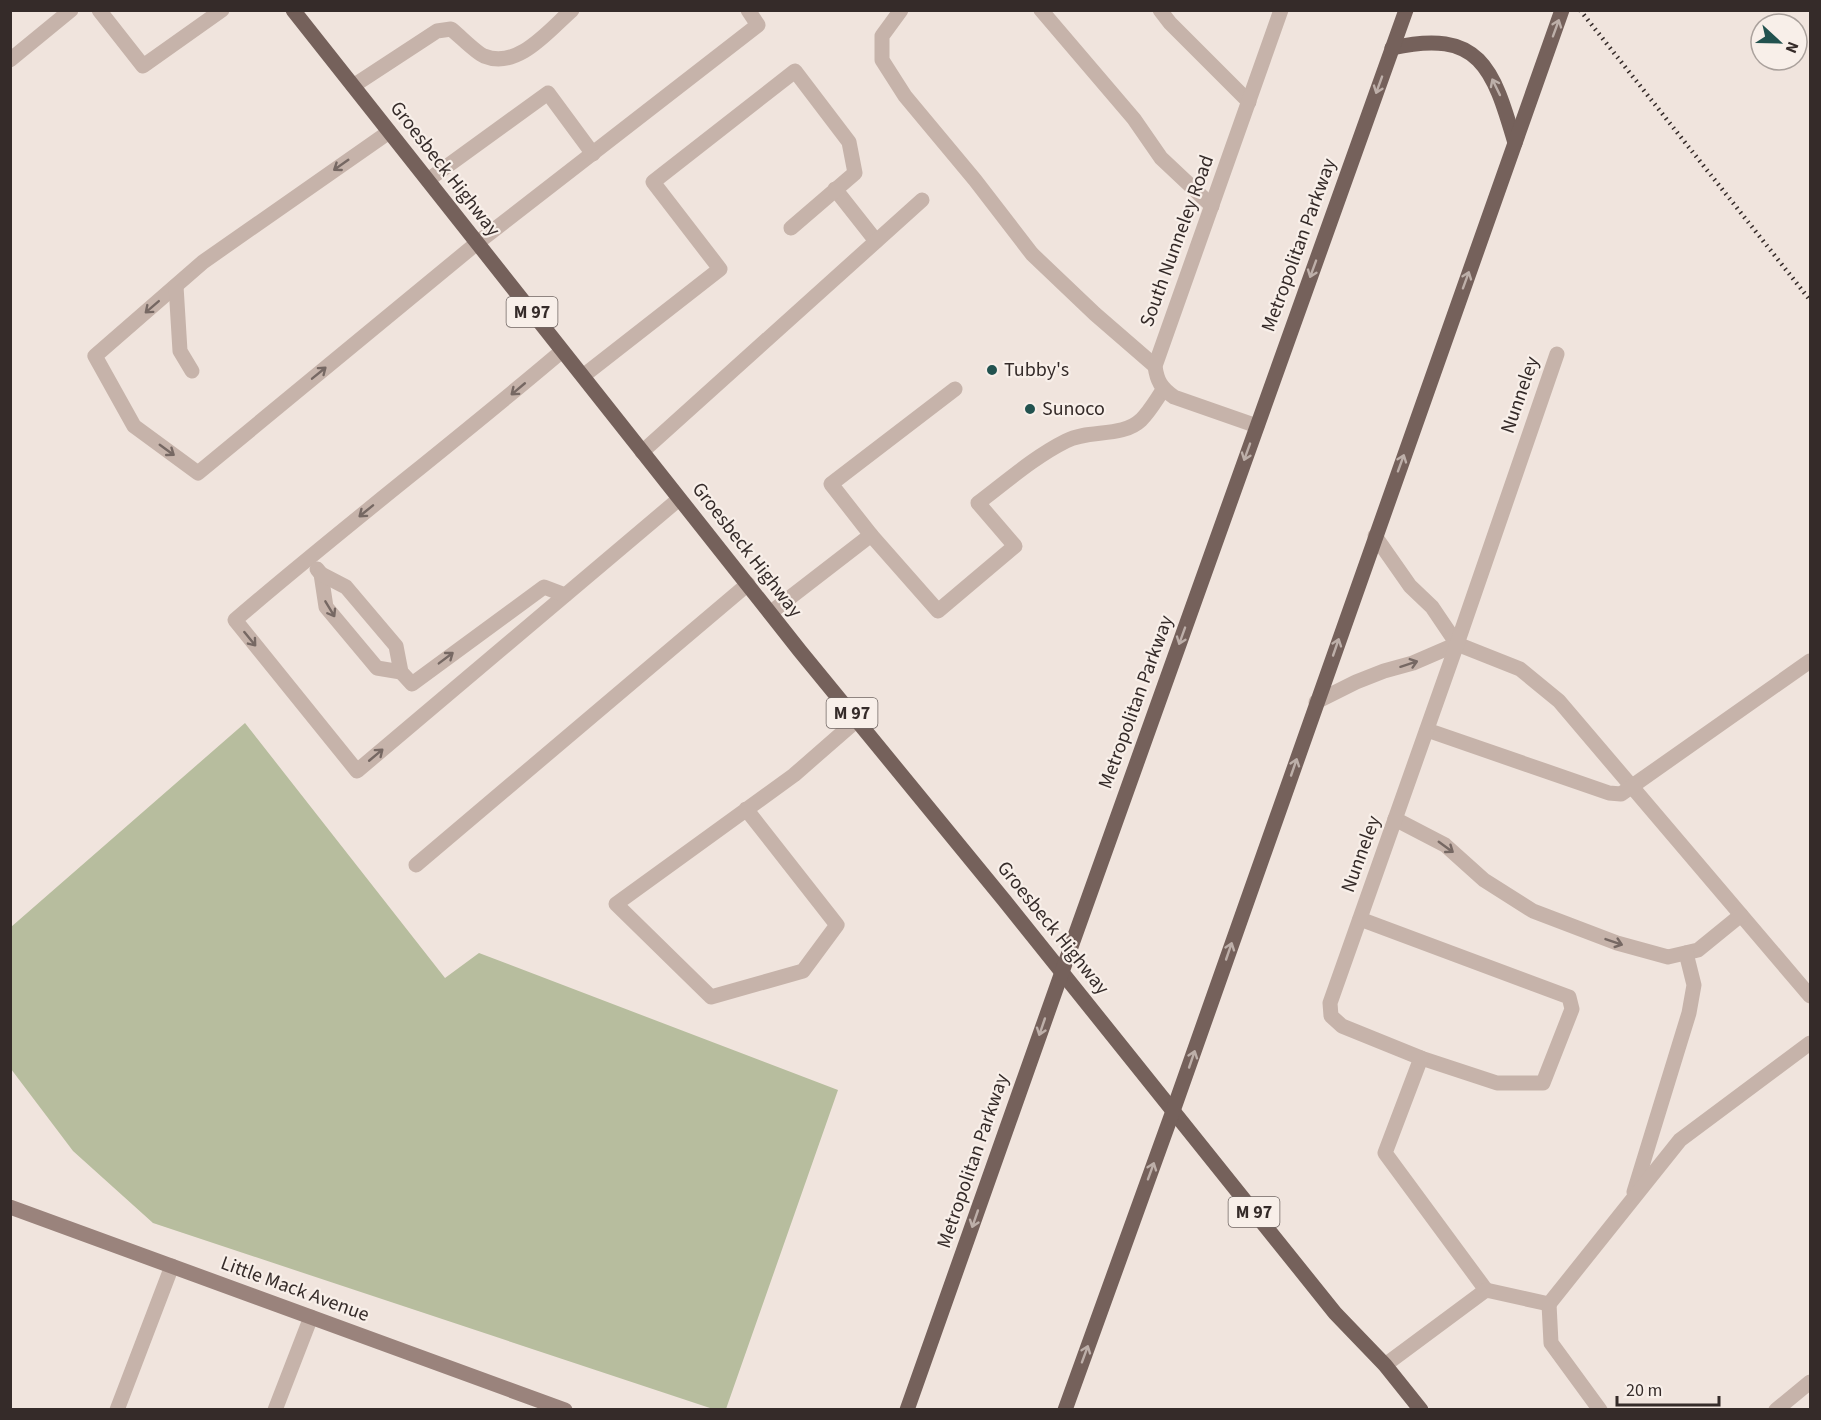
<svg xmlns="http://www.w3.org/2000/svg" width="1821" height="1420" font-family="'Source Sans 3',sans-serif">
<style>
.green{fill:#b7bd9e}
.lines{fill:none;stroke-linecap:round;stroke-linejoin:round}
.lane{stroke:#c6b3aa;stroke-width:15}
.street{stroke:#c6b3aa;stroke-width:15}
.secondary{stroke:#9a837c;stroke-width:15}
.primary{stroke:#75615b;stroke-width:15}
.rail{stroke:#352b29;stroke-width:4.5;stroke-dasharray:1.5 4.5;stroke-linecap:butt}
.oneway{stroke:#bdafa9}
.oneway2{stroke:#766863}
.poi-dot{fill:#22524f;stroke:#f8efe9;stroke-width:2}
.labels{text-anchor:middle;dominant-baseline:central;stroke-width:4.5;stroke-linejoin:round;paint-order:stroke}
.shield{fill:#f8efe9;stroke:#706663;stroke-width:1.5}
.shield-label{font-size:18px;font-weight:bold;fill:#352b29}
.street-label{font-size:20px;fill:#352b29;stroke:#f8efe9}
.poi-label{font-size:20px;fill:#352b29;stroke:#f8efe9;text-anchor:start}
</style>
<rect width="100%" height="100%" fill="#f0e4dd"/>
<polygon class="green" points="245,723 445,978 479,953 838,1090 726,1409 713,1409 153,1223 73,1151 11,1069 11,927"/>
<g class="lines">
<g class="lane">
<polyline points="99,10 143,66 222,10"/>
<polyline points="901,10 882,36 882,60 905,96 975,180 1032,254 1095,314 1155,366"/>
<polyline points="1041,10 1134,119 1161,158 1212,206"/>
<polyline points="1160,10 1170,23 1249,102"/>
<polyline points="10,60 71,10"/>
<path d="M 353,86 L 437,31 L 451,29 C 460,36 475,52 484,56 C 518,70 549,30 572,10"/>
<polyline points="389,132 203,262 95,356 134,426 198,473 477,243 758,25 748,10"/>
<polyline points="428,180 548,93 593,154"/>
<polyline points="835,189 876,241"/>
<polyline points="176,286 180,351 192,371"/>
<path d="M 562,351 C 455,442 342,528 235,620 L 357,771 L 679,499"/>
<polyline points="583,376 720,269 653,182 795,71 849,142 855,173 791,228"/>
<polyline points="642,452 922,200"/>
<polyline points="871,535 831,484 955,389"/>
<polyline points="317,569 321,574 326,607 377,668 401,672"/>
<polyline points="321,574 346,587 396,646 401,672 412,684 544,587 565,595"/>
<path d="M 770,613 L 871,535 L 938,611 L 1015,546 L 978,503 C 1006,482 1034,457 1066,441 C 1089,429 1122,438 1141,420 C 1150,411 1156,400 1163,390"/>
<polyline points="1457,644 1520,669 1559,701 1810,996"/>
<polyline points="1316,702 1356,682 1384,671 1413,663 1457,644 1432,607 1410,586 1375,536"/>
<polyline points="1427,730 1609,793 1621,794 1810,661"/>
<polyline points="746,809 837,925 803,971 711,997 616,904 794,775 857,720"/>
<polyline points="1395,819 1445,845 1484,880 1533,911 1617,943 1668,957 1698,950 1741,915"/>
<polyline points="416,865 748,584"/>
<polyline points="1360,919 1569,997 1572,1009 1543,1083 1497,1083 1421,1058"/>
<polyline points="1634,1192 1689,1013 1694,985 1686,953"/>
<polyline points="1486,1290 1385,1153 1421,1058 1342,1026 1331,1016 1330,1003 1457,644 1557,354"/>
<polyline points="1549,1304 1551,1343 1600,1410"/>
<polyline points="1385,1365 1486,1290 1549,1304 1680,1140 1810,1043"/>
<polyline points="117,1410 172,1266"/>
<polyline points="275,1410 311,1317"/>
<polyline points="1776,1410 1810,1382"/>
</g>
<path class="street" d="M 1257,426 L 1174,397 C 1161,388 1157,381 1155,366 L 1281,10"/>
<polyline class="secondary" points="10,1207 565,1410"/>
<g class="primary">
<polyline points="293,10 800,651 1004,900 1335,1313 1385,1365 1421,1410"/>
<path d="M 1392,48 C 1480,28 1493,68 1515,143"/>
<polyline points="907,1410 1062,972 1406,10"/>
<polyline points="1065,1410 1173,1111 1562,10"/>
</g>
<polyline class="rail" points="1580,10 1810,300"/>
</g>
<defs><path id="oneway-shaft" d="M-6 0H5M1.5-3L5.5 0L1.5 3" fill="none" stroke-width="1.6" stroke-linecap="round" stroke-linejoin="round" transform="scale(1.5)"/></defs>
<g class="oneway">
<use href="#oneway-shaft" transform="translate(1556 28) rotate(-70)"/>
<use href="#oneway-shaft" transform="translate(1379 85) rotate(110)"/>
<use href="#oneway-shaft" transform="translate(1496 87) rotate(-116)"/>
<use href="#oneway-shaft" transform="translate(1313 269) rotate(110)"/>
<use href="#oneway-shaft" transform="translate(1466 280) rotate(-70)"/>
<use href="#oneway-shaft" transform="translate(1247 452) rotate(110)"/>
<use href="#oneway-shaft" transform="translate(1401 463) rotate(-70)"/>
<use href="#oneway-shaft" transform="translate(1182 636) rotate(110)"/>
<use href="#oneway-shaft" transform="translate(1336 647) rotate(-71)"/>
<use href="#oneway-shaft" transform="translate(1294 767) rotate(-71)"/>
<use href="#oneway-shaft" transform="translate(1229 951) rotate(-71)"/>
<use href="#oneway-shaft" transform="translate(1042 1027) rotate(109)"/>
<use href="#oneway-shaft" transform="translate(1192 1059) rotate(-71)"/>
<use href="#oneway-shaft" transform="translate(1151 1171) rotate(-70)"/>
<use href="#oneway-shaft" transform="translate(975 1219) rotate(109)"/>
<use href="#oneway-shaft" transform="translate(1085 1354) rotate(-70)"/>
</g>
<g class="oneway2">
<use href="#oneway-shaft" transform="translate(341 165) rotate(145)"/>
<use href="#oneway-shaft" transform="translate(152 307) rotate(139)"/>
<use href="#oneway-shaft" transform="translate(319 373) rotate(-39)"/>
<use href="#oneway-shaft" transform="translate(518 389) rotate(140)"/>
<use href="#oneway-shaft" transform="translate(167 450) rotate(36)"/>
<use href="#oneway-shaft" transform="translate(366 511) rotate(141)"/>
<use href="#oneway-shaft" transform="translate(330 609) rotate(59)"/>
<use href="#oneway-shaft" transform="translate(250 639) rotate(51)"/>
<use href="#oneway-shaft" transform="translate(446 658) rotate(-37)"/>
<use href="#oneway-shaft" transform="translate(1409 664) rotate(-18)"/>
<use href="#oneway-shaft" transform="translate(376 755) rotate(-40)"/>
<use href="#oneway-shaft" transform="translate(1446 847) rotate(36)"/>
<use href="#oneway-shaft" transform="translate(1614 942) rotate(19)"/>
</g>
<g class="poi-dot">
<circle cx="992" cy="370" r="6"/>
<circle cx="1030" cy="409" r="6"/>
</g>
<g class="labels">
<g class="shield">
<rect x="506.5" y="297" width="51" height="30" rx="4.5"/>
<rect x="826.5" y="698" width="51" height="30" rx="4.5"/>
<rect x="1228.5" y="1197" width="51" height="30" rx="4.5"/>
</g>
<g class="shield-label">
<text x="532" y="312">M 97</text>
<text x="852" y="713">M 97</text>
<text x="1254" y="1212">M 97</text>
</g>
<g class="street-label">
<text transform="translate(445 169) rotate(52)">Groesbeck Highway</text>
<text transform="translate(1177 241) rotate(-70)">South Nunneley Road</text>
<text transform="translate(1299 245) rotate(-70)">Metropolitan Parkway</text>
<text transform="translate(1520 395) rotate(-71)">Nunneley</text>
<text transform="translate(747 550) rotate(52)">Groesbeck Highway</text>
<text transform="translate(1136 702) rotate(-70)">Metropolitan Parkway</text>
<text transform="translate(1361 854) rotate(-70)">Nunneley</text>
<text transform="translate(1053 928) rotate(51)">Groesbeck Highway</text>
<text transform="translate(973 1161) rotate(-71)">Metropolitan Parkway</text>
<text transform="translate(295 1289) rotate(20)">Little Mack Avenue</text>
</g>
<g class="poi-label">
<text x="1004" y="370">Tubby's</text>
<text x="1042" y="409">Sunoco</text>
</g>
</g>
<rect width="1821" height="1420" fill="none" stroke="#352b29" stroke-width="24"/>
<g transform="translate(1779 42) rotate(112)"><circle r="28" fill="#f8efe9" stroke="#aaa19c" stroke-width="1.5"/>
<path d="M0-4.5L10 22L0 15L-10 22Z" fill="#22524f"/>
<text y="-9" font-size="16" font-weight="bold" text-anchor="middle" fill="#352b29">N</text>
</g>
<path d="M1617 1396v9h102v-9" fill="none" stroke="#352b29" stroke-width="3"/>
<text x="1626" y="1396" font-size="18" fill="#352b29" stroke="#f8efe9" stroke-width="4.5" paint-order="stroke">20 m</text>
</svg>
